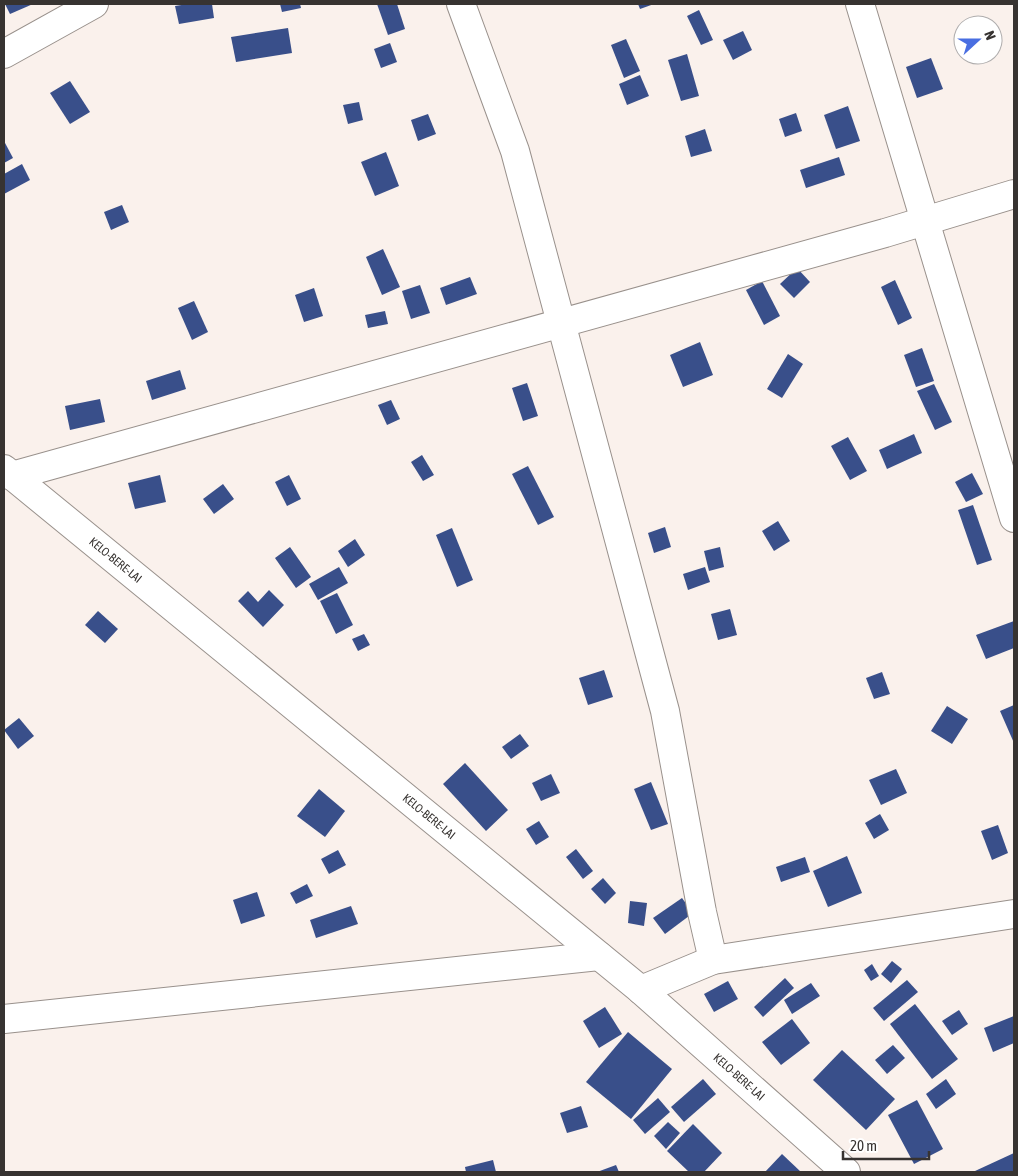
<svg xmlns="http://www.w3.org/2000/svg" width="1018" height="1176" font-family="'Asap Condensed',sans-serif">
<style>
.building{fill:#394f8a}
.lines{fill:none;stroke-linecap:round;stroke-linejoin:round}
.minor-casing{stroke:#99918c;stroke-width:30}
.secondary-casing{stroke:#99918c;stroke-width:30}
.minor{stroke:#fff;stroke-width:28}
.secondary{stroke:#fff;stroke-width:28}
.labels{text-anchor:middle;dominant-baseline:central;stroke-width:5;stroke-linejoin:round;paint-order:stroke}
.street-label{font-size:12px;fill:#373331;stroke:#fff}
</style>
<rect width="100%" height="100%" fill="#faf1ec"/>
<g class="building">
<polygon points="5,4 33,4 10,14"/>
<polygon points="188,4 212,4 214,18 179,24 175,6"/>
<polygon points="280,4 300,4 301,8 282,12"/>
<polygon points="377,4 397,4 405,29 388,35"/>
<polygon points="638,4 654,4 640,9"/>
<polygon points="699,10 713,40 701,45 687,16"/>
<polygon points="288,28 292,53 236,62 231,37"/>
<polygon points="743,31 752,50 733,60 723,40"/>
<polygon points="626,39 640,71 624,78 611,45"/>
<polygon points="390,43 397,62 381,68 374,49"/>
<polygon points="687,54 699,96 681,101 668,60"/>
<polygon points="931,58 943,89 917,98 906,67"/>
<polygon points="640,75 649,96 627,105 619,84"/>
<polygon points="70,81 90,112 70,124 50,93"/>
<polygon points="359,102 363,120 348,124 343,105"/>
<polygon points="848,106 860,141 836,149 824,115"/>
<polygon points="796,113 802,131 785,137 779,119"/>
<polygon points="428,114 436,134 418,141 411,120"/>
<polygon points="705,129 712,151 691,157 685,136"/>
<polygon points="4,141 13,158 4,163"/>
<polygon points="386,152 399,186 375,196 361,162"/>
<polygon points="839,157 845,175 806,188 800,170"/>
<polygon points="22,164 30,180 4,194 4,174"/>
<polygon points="122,205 129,222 111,230 104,212"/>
<polygon points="383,249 400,287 382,295 366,257"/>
<polygon points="797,268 810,282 794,298 780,284"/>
<polygon points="470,277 477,294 446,305 440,288"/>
<polygon points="895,280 912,318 898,325 881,287"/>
<polygon points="762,281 780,316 764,325 746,290"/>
<polygon points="420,285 430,313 411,319 402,291"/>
<polygon points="314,288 323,316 304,322 295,295"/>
<polygon points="194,301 208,332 192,340 178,308"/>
<polygon points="385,311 388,324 368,328 365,315"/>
<polygon points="700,342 713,375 683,387 670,355"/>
<polygon points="922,348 934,381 916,387 904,355"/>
<polygon points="788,354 803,364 782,398 767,389"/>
<polygon points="180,370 186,389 152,400 146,381"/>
<polygon points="527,383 538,416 523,421 512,388"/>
<polygon points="934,384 952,422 935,430 917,391"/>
<polygon points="100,399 105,422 70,430 65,406"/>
<polygon points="391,400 400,419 387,425 378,405"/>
<polygon points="914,434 922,453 887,469 879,450"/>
<polygon points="848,437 867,471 850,480 831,446"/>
<polygon points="422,455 434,475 423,481 411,462"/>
<polygon points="528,466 554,517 538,525 512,474"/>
<polygon points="972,473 983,494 966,502 955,482"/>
<polygon points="160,475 166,502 135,509 128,483"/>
<polygon points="289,475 301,499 287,506 275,482"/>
<polygon points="223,484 234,499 214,514 203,499"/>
<polygon points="973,505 992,560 977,565 958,510"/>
<polygon points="778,521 790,541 774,551 762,531"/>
<polygon points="665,527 671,547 654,553 648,533"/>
<polygon points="452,528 473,580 457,587 436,535"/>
<polygon points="355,539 365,555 348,567 338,551"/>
<polygon points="290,547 311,577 296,588 275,558"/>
<polygon points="720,547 724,567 709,571 704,551"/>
<polygon points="339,567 348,583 318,600 309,584"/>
<polygon points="705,567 710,582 688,590 683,574"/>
<polygon points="269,590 284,605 263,627 238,601 248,591 258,602"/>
<polygon points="337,593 353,625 336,634 320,601"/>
<polygon points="730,609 737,635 718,640 711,614"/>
<polygon points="98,611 118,629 105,643 85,625"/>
<polygon points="1014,621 1014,648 986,659 976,635"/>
<polygon points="364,634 370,645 358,651 352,639"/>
<polygon points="604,670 613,697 588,705 579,678"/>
<polygon points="882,672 890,694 874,699 866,678"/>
<polygon points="1014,705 1014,743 1000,711"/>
<polygon points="947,706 968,719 952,744 931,731"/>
<polygon points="19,718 34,736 18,749 4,730"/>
<polygon points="520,734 529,746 511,759 502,747"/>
<polygon points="465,763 508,810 486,831 443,784"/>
<polygon points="896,769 907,793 881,805 869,780"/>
<polygon points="551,774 560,793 541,801 532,783"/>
<polygon points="651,782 668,824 651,830 634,789"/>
<polygon points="319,789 345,811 325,837 297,816"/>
<polygon points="880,814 889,830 874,839 865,823"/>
<polygon points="539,821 549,837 536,845 526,829"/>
<polygon points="998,825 1008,853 992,860 981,831"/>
<polygon points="576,849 593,871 583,879 566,857"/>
<polygon points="338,850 346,865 329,874 321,859"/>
<polygon points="847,856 862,893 828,907 813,871"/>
<polygon points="805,857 810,872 781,882 776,867"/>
<polygon points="603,878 616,893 605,904 591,889"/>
<polygon points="307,884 313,896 296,904 290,893"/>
<polygon points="257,892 265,916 241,924 233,900"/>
<polygon points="682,898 693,913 665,934 653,918"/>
<polygon points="630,901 647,903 644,926 628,923"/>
<polygon points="351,906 358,924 316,938 310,920"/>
<polygon points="892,961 902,969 891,983 881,974"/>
<polygon points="872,964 879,976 871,981 864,970"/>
<polygon points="785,978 794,988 763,1017 754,1007"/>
<polygon points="907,980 918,992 884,1021 873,1008"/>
<polygon points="728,981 738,999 714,1012 704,994"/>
<polygon points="811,983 820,996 792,1014 784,1000"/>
<polygon points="915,1004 958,1059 932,1079 890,1024"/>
<polygon points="605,1007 622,1034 599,1048 583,1021"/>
<polygon points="959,1010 968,1024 952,1035 942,1021"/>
<polygon points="1014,1016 1014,1043 993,1052 984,1028"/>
<polygon points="792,1019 810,1043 781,1065 762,1042"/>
<polygon points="628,1032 672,1069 631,1119 586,1082"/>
<polygon points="893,1045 905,1058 887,1074 875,1060"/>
<polygon points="842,1050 895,1099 866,1130 813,1080"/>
<polygon points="703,1079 716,1094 684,1122 671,1107"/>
<polygon points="946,1079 956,1094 936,1109 926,1094"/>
<polygon points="658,1098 670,1112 645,1134 633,1120"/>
<polygon points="917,1100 943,1149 914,1164 888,1115"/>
<polygon points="581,1106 588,1127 567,1133 560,1113"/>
<polygon points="668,1122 680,1133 666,1149 654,1136"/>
<polygon points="693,1124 722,1153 704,1172 689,1172 667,1151"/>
<polygon points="1014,1153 1014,1172 976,1172 975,1171"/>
<polygon points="782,1154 801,1172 765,1172"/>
<polygon points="493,1160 496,1172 466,1172 465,1167"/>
<polygon points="616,1165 619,1172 597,1172"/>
</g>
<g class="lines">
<g class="minor-casing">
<g id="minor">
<polyline points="461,4 515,151 665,711 702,912 713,960"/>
<polyline points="860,4 1014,518"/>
<polyline points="4,54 94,4"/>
<polyline points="12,476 885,233 1014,194"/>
<polyline points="641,990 713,960 1014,914"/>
<polyline points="4,1019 599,956"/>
</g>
</g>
<g class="secondary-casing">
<g id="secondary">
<path id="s1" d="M 4,469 L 641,990 L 846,1172"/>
</g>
</g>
<use href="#minor" class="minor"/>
<use href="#secondary" class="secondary"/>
</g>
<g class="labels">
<g class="street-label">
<text stroke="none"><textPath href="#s1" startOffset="144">KELO-BERE-LAI</textPath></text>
<text stroke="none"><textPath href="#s1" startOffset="549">KELO-BERE-LAI</textPath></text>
<text stroke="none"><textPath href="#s1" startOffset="954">KELO-BERE-LAI</textPath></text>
</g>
</g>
<rect width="1018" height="1176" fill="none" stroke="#373331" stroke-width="10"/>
<g transform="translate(978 40) rotate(69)"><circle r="24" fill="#ffffff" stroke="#afadad"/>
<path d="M0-4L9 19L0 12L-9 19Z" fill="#496ee1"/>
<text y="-8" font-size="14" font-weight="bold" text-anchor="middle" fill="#373331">N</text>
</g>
<path d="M843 1151v8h86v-8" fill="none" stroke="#373331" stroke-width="2.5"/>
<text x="850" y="1151" font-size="15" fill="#373331" stroke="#ffffff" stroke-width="4" paint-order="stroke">20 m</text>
</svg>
